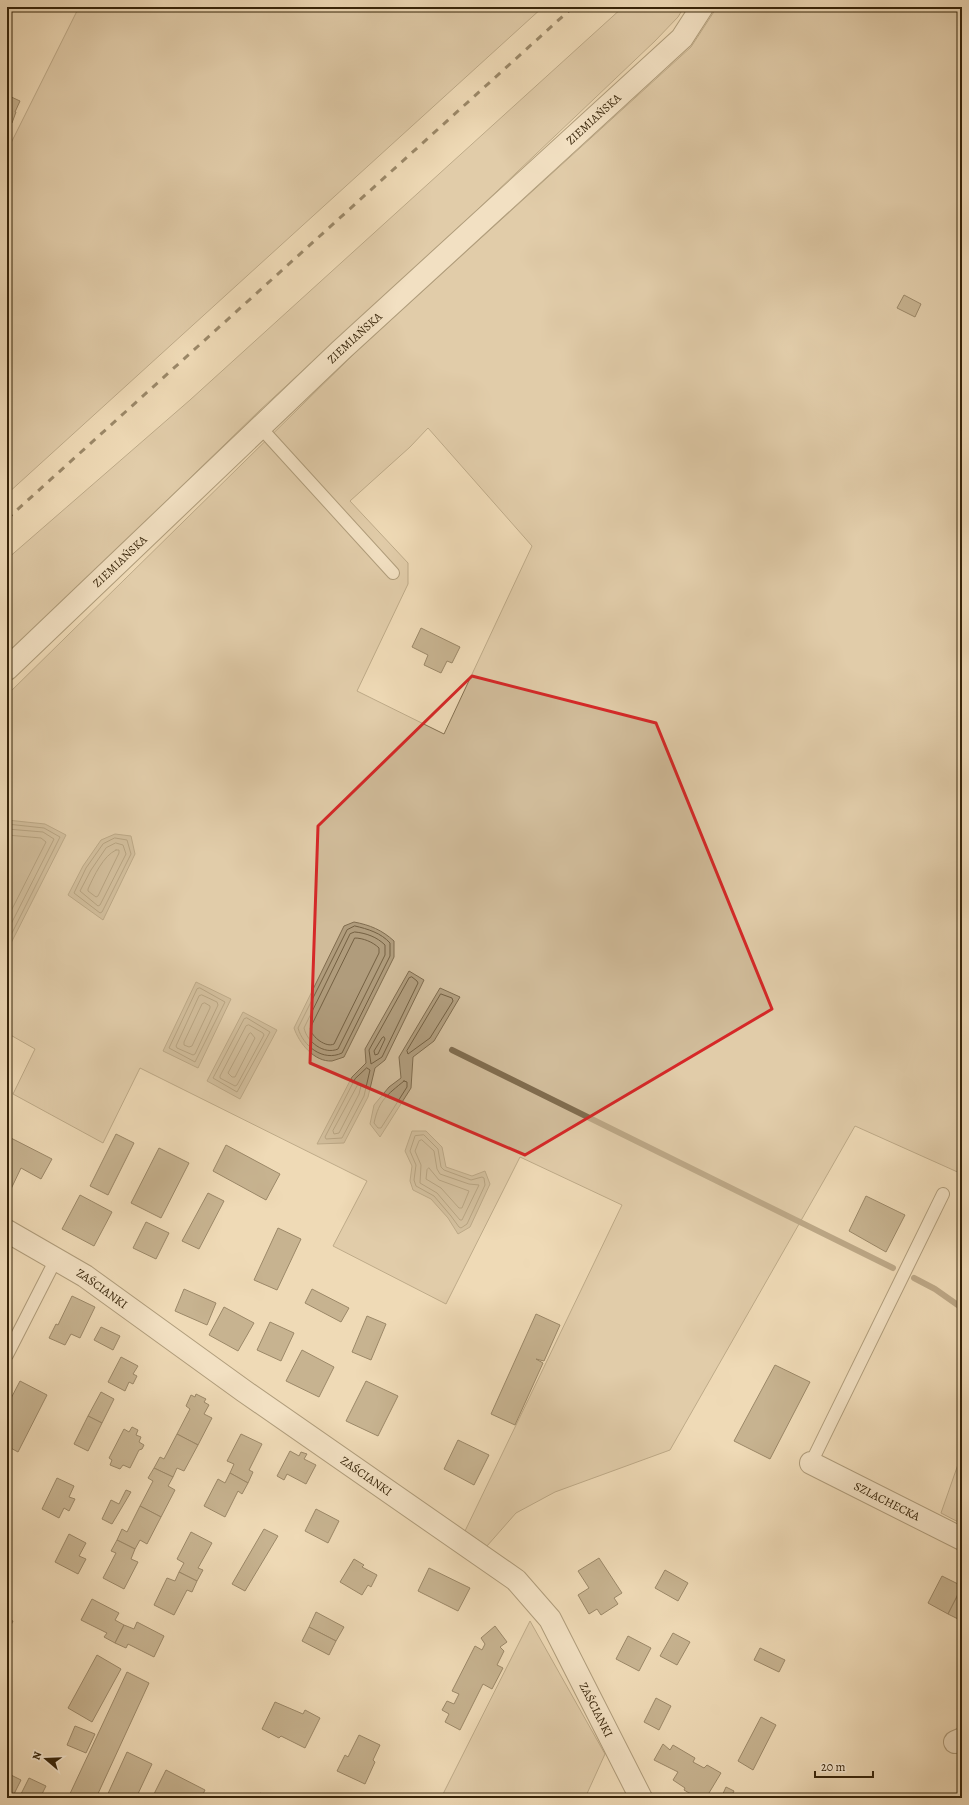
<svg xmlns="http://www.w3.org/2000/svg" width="969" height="1805" font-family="Alegreya,serif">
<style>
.green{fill:#d0bb99;stroke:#847051;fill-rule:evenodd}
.water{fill:#b09c7c;stroke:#806c4e}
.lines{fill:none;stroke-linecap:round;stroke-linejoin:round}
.shore{stroke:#746042;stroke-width:1}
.stream{stroke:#806c4e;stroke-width:6}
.building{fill:#978363;stroke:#372409}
.service-casing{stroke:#655234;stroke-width:14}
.minor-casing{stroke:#655234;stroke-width:24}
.service{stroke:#f5e7d0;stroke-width:12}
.minor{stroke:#f5e7d0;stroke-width:22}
.rail{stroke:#372409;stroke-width:3;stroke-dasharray:7 7;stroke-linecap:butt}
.marked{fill:none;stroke:#d62828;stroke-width:3;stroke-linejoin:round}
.labels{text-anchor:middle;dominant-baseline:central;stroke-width:4;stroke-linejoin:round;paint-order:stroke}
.street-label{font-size:12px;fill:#372409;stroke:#f5e7d0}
</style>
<rect width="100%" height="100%" fill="#efdab7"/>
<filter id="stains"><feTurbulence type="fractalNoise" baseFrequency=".005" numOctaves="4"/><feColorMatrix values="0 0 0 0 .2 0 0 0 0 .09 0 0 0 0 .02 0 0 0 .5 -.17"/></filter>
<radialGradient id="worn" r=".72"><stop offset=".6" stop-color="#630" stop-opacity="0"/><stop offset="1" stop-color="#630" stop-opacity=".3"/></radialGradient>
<g class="green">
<polygon points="79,7 543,7 7,494 7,151"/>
<polygon points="623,7 684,7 678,17 655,41 476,211 260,410 7,656 7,559 190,400"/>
<path d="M 717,7 L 962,7 L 962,1174 L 855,1126 L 670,1450 L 555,1492 L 516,1513 L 487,1546 L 465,1531 L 622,1205 L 520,1157 L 446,1304 L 333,1246 L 367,1181 L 140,1068 L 103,1143 L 13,1094 L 35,1049 L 7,1033 L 7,695 L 359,349 L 691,47 ZM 428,428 L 532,546 L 444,734 L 357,691 L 408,584 L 408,563 L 350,501 L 410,447 Z"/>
<polygon points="962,1453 962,1524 941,1513"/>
<polygon points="530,1621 605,1754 585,1798 441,1798"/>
</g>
<g class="water">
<polygon points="7,820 45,824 66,835 9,947 7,947"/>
<polygon points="115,834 131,836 135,854 103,920 68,895 83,866 101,840"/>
<path d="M 354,922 C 370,925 382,930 394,941 L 394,957 L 344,1057 C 340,1058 336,1060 332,1061 C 314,1062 299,1043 294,1028 L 344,926 Z"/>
<polygon points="409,971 424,980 385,1060 375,1068 368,1097 344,1143 317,1144 352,1077 366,1063 365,1049"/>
<polygon points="196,982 231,999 198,1068 163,1051"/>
<polygon points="440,988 460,997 434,1041 413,1057 411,1088 380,1137 370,1124 374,1105 389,1087 401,1078 399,1057"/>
<polygon points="243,1012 277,1030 240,1099 207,1081"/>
<polygon points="412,1131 426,1131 442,1147 446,1167 472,1176 485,1171 490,1184 470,1227 458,1234 448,1218 431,1199 413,1190 410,1181 412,1166 405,1151"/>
</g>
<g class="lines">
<g class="shore">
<polyline points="7,824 44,828 60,837 7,943"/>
<polyline points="7,829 43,832 54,839 7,932"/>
<polyline points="7,835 41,838 46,842 7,919"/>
<polygon points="115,838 127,840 131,854 102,912 100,913 74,893 86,868 103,844"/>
<polygon points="116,843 123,845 126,854 100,905 98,906 80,891 91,870 106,848"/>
<path d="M 116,850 L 119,850 L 119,853 L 98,896 L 96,897 L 88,891 L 88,889 C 94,876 103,856 116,850 Z"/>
<path d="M 355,926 C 368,929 381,933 390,943 L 390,956 L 342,1053 C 323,1062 303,1046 298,1028 L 347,930 Z"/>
<path d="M 355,932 C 366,933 377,937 385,945 L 385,955 L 338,1049 C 324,1055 307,1042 304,1028 L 350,934 Z"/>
<path d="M 355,938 C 363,938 373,942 379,948 L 379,953 L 334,1044 C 326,1048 312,1037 310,1029 Z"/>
<polygon points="412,977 417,981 418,983 382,1057 371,1064 369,1050 409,978"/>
<polygon points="200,988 225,1002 195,1062 169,1048 197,989"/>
<polygon points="441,994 452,998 453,1001 430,1038 408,1054 407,1051"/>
<polygon points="202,995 217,1002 218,1005 195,1054 193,1055 177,1048 176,1046 199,996"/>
<polygon points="205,1003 210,1006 210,1008 192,1046 189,1047 184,1045 184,1042 202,1004"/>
<polygon points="247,1018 270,1032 237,1092 213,1078 244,1019"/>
<polygon points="249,1025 263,1033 264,1035 237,1085 235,1086 220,1078 220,1076 246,1026"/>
<polygon points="251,1033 255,1038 235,1077 232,1077 228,1073 249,1034"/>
<polygon points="384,1037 385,1039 378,1054 375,1055 374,1051 382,1038"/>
<polygon points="367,1068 370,1070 364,1096 342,1138 326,1139 325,1137 355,1079"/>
<path d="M 404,1081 L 407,1082 L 407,1087 L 381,1128 L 378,1128 L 374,1123 C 379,1100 387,1095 404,1081 Z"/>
<polygon points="358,1085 361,1086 359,1094 339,1133 334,1134 333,1131"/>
<polygon points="424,1135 438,1149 441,1167 444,1170 471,1180 482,1177 484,1178 485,1185 467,1224 461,1228 459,1227 451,1216 434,1196 416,1186 414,1180 416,1165 410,1151 415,1136"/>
<polygon points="422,1140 434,1151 437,1169 440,1174 469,1184 479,1185 462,1220 460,1220 437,1193 420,1183 421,1165 415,1151 419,1141"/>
<polygon points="429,1168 439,1180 469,1191 462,1208 459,1208 441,1188 426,1179 427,1170"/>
</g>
<g class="stream">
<polyline points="452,1050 893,1268"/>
<polyline points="914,1278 935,1289 962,1308"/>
</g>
</g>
<g class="building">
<polygon points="7,95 20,101 15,112 16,112 12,123 7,120"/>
<polygon points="904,295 921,304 915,317 897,308"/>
<polygon points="421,628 460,647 452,663 447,661 441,673 424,665 428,655 412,647"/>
<polygon points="116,1134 134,1143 108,1195 90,1186"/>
<polygon points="7,1136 52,1159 41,1179 21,1168 11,1189 7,1187"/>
<polygon points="226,1145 280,1174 266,1200 213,1171"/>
<polygon points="159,1148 189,1163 161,1218 131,1203"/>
<polygon points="208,1193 224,1201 199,1249 182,1241"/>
<polygon points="80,1195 112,1212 94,1246 62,1229"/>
<polygon points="866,1196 905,1215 886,1252 849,1231"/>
<polygon points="146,1222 169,1233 156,1259 133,1248"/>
<polygon points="278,1228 301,1239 277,1290 254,1280"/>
<polygon points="184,1289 216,1303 207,1325 175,1311"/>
<polygon points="312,1289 349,1308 341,1322 305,1303"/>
<polygon points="72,1296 95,1307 80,1338 71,1334 65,1345 49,1338 56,1324 58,1325"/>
<polygon points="224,1307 254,1323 238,1351 209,1335"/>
<polygon points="536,1314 560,1325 544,1361 536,1359 543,1363 515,1425 491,1414"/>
<polygon points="367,1316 386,1324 371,1360 352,1352"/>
<polygon points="270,1322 294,1333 281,1361 257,1350"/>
<polygon points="101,1327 120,1336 113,1350 94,1340"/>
<polygon points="302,1350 334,1367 319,1397 286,1381"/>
<polygon points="121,1357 138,1366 133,1374 137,1376 133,1384 129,1382 125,1391 108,1382"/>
<polygon points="775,1365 810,1382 770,1459 734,1441"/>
<polygon points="20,1381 47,1395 18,1452 7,1446 7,1406"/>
<polygon points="366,1381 398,1396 378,1436 346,1421"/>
<polygon points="101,1392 114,1399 102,1423 88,1416"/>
<polygon points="196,1394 206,1399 204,1402 209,1405 204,1414 212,1418 198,1445 177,1434 190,1409 186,1406 191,1395 195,1397"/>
<polygon points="88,1416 102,1423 88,1451 74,1444"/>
<polygon points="132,1427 138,1430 136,1435 141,1437 139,1442 144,1445 142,1449 139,1450 130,1468 123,1465 120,1469 110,1465 112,1460 109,1458 124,1429 129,1432"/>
<polygon points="177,1434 198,1445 184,1471 177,1468 173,1477 154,1468 160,1457 164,1459"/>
<polygon points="241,1434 262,1444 249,1470 253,1472 248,1483 230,1473 234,1464 227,1461"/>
<polygon points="458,1440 489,1455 474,1485 444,1469"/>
<polygon points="290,1451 299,1456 301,1452 307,1454 304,1459 316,1465 306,1484 287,1474 284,1480 277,1476"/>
<polygon points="154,1468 173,1477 168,1486 175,1490 161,1517 140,1506 153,1481 148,1478"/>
<polygon points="230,1473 248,1483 242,1494 238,1491 225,1517 204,1506 218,1479 225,1483"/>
<polygon points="57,1478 74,1486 69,1497 75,1499 69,1511 64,1508 59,1518 42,1509"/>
<polygon points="126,1490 131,1492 112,1524 102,1519 111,1500 119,1504"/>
<polygon points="140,1506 161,1517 147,1544 140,1540 135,1549 117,1540 122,1529 127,1532"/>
<polygon points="316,1509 339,1521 328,1543 305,1531"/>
<polygon points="264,1529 278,1536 245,1591 232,1584"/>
<polygon points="191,1532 212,1543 198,1568 203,1570 197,1581 179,1572 184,1563 177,1559"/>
<polygon points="69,1534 86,1543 79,1556 86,1559 78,1574 55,1562"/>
<polygon points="117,1540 135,1549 131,1559 138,1562 124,1589 103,1578 116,1553 111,1551"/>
<polygon points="599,1558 622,1593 614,1598 618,1604 601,1615 597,1609 589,1614 578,1595 589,1588 578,1571"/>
<polygon points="354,1559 364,1565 362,1567 377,1575 371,1587 368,1585 362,1595 340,1582"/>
<polygon points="429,1568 470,1588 458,1611 418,1591"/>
<polygon points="665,1570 688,1583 678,1601 655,1588"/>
<polygon points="179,1572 197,1581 192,1592 187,1590 174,1615 154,1605 167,1578 175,1581"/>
<polygon points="942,1576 962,1586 948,1614 928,1603"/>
<polygon points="962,1587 962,1621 948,1614"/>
<polygon points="92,1599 119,1613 115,1620 124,1625 115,1643 104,1637 107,1633 81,1620"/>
<polygon points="316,1612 344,1627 336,1641 309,1627"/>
<polygon points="7,1619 13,1621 7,1633"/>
<polygon points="137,1622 164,1636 154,1657 128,1644 126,1648 115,1643 124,1625 134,1629"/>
<polygon points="495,1626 507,1642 500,1647 504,1651 497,1665 503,1668 492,1689 483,1684 460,1730 445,1722 449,1714 442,1710 447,1701 454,1704 459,1694 452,1691 475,1646 482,1650 485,1644 481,1638"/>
<polygon points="309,1627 336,1641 329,1655 302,1641"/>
<polygon points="673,1633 690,1642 677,1665 660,1656"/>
<polygon points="628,1636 651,1648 639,1671 616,1659"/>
<polygon points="760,1648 785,1660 779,1672 754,1660"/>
<polygon points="97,1655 121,1669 92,1722 68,1708"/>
<polygon points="127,1672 149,1683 96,1798 68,1798"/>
<polygon points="656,1698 671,1706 659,1730 644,1722"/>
<polygon points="275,1702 303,1714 305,1710 320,1718 305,1748 281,1736 279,1738 262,1729"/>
<polygon points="761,1717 776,1725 753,1770 738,1761"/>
<polygon points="75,1726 95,1734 86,1753 67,1745"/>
<polygon points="359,1735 380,1745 373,1760 375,1762 365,1784 337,1771 345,1755 348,1757"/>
<polygon points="663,1744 670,1750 673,1745 695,1758 693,1762 704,1768 707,1765 721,1773 706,1798 697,1795 696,1797 684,1790 685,1788 673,1780 678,1772 654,1760"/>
<polygon points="127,1752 152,1764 136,1798 106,1798"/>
<polygon points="166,1770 205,1790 201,1798 152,1798"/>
<polygon points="7,1773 21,1780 12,1798 7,1798"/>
<polygon points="29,1778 46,1786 40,1798 19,1798"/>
<polygon points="726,1787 734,1791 731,1797 734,1798 721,1798"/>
<polygon points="260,1793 270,1798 257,1798"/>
</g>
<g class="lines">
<g class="service-casing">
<g id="service">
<polyline points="260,427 393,573"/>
<polyline points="7,1355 56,1259"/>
<polyline points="811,1463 943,1194"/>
</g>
</g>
<g class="minor-casing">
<g id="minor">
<path id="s1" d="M 7,669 L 340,351 L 682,38 L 702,7"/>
<path id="s2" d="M 7,1231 L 85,1276 L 244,1391 L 516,1580 L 550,1619 L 641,1798"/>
<path id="s3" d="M 811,1463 L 962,1539"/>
<polyline points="955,1742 962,1739"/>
</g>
</g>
<use href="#service" class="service"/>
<use href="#minor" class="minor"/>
<polyline class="rail" points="7,519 573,7"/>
</g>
<path d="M0 0H969V1805H0ZM 472,676 L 656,723 L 772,1009 L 525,1155 L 310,1063 L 318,826 Z" fill="#efdab7" fill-opacity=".55" fill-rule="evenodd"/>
<path class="marked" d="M 472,676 L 656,723 L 772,1009 L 525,1155 L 310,1063 L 318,826 Z"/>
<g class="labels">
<g class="street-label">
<text stroke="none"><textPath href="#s1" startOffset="804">ZIEMIAŃSKA</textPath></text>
<text stroke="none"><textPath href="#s1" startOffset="480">ZIEMIAŃSKA</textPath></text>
<text stroke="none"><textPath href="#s1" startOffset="156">ZIEMIAŃSKA</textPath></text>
<text stroke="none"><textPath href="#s2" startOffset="111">ZAŚCIANKI</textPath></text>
<text stroke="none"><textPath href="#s2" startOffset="435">ZAŚCIANKI</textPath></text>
<text stroke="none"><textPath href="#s3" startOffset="85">SZLACHECKA</textPath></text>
<text stroke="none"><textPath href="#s2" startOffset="771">ZAŚCIANKI</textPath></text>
</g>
</g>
<rect width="969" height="1805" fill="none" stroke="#efdab7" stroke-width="24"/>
<rect x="8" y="8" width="953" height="1789" fill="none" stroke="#372409" stroke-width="2"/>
<rect x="12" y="12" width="945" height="1781" fill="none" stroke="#372409"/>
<g transform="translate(46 1759) rotate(289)" stroke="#f5e7d0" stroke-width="3" paint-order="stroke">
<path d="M0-3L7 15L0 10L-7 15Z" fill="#372409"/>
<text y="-6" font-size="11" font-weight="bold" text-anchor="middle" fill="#372409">N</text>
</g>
<path d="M815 1771v6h58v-6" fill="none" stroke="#372409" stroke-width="2"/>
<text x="821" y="1771" font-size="12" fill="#372409" stroke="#f5e7d0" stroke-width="3" paint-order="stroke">20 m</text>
<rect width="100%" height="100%" filter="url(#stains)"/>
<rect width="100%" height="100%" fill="url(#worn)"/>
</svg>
